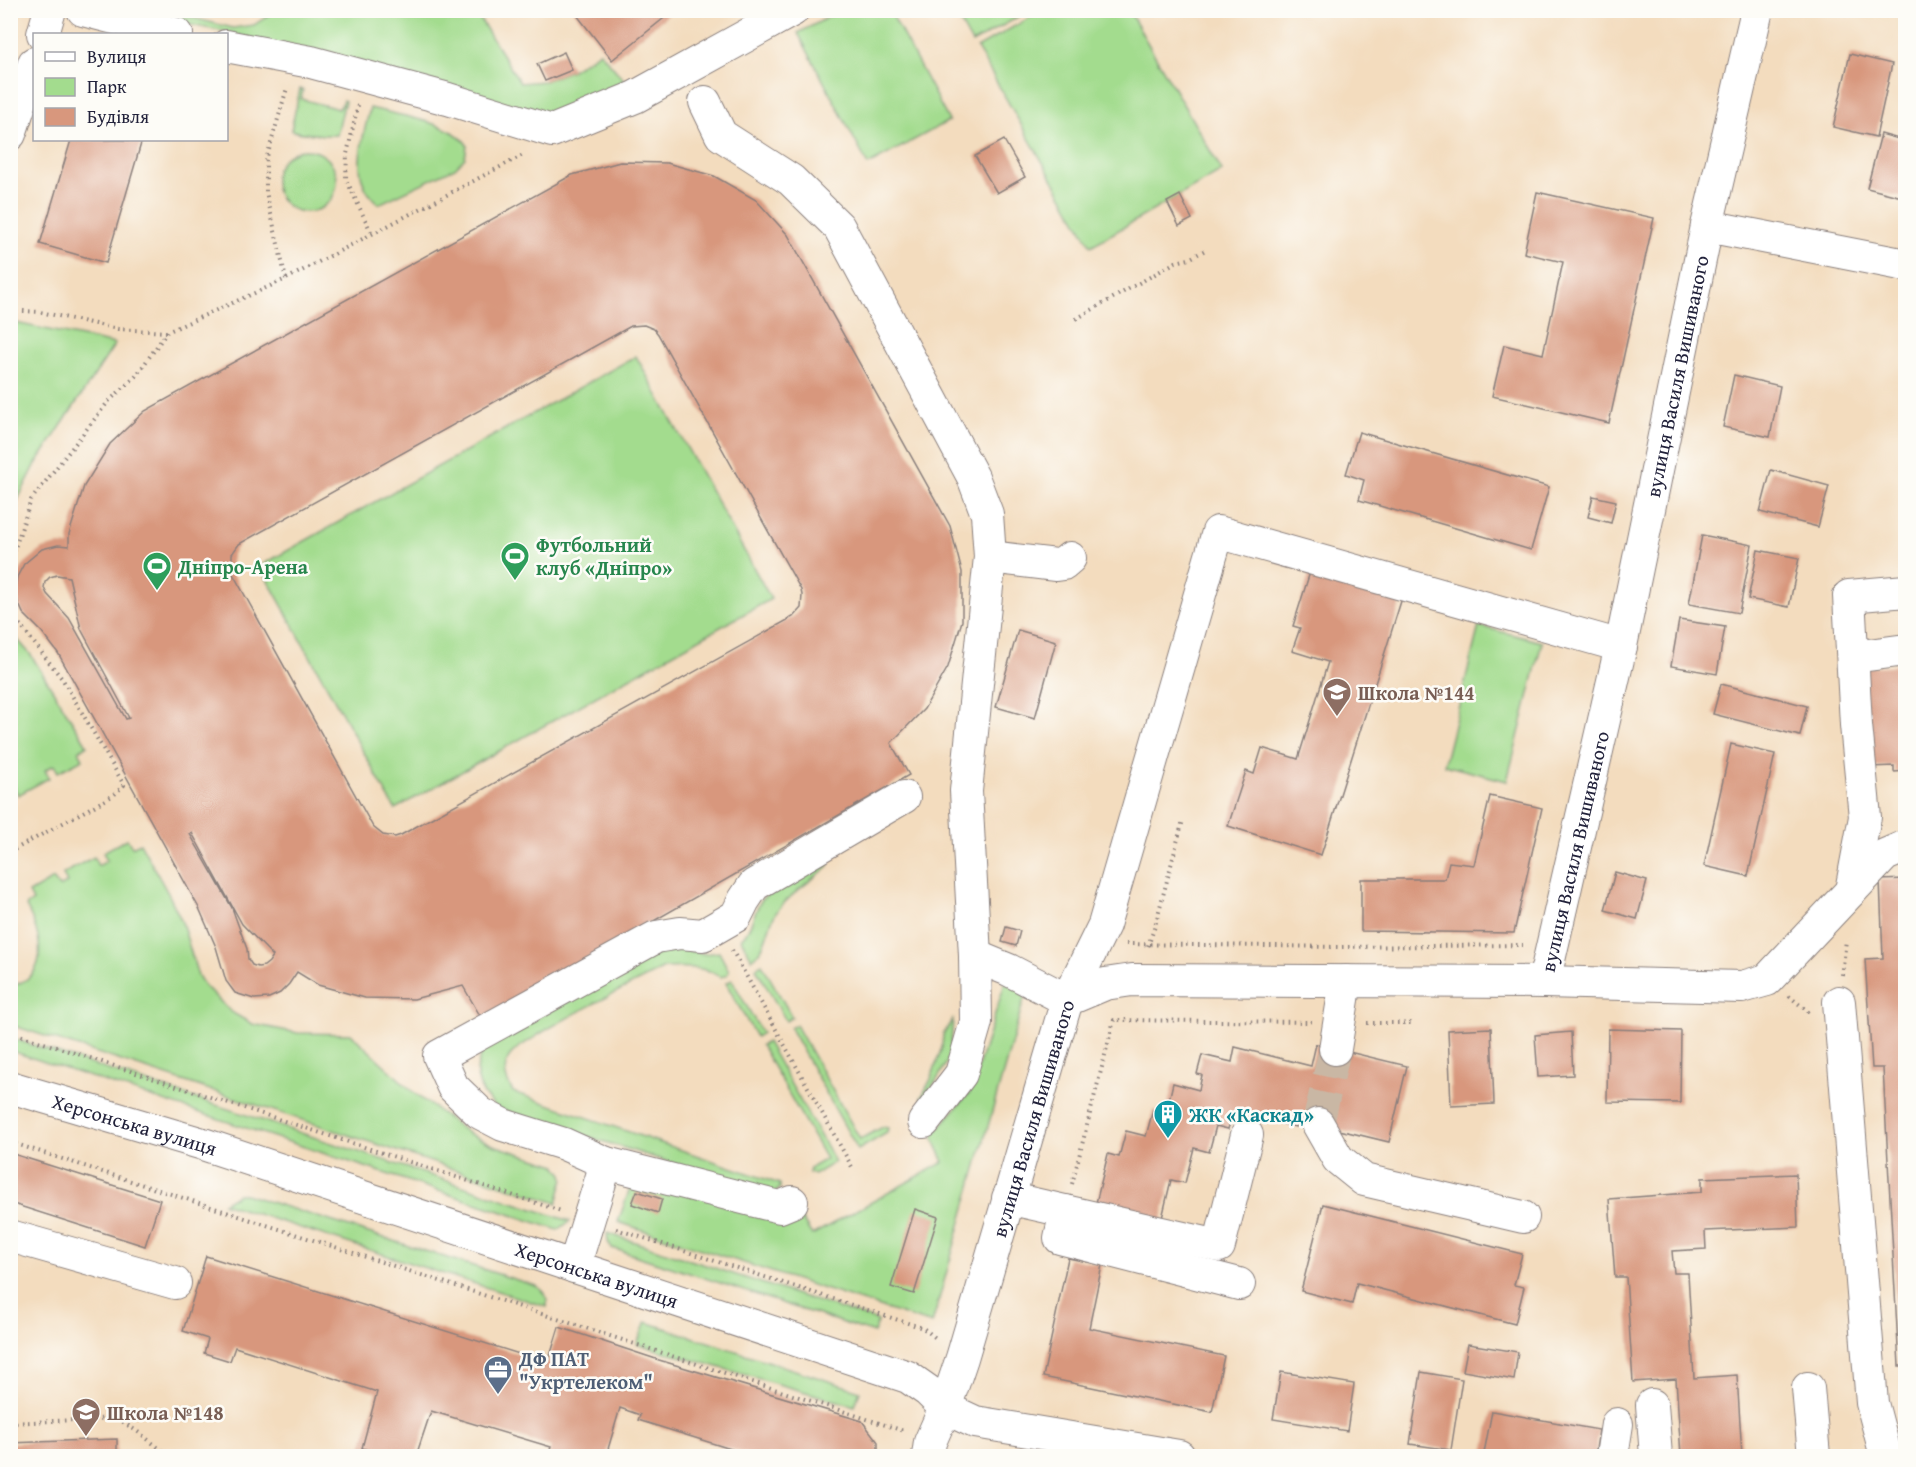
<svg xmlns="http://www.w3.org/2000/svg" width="1916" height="1467" font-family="'Gentium Book Plus',serif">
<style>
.green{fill:#a3dc8e;stroke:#627f64;stroke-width:1.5}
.building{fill:#d8977d;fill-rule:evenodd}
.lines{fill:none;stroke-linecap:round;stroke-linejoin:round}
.minor-tunnel{stroke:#c9b7a4;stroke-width:32;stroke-dasharray:32 16;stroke-linecap:butt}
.minor-casing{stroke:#8a7f7c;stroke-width:34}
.path{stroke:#8a7f7c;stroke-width:4;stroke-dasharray:1.5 4.5;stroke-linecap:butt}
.minor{stroke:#fff;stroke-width:32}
.labels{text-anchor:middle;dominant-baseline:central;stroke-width:5;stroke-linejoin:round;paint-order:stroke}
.street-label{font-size:20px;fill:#22223b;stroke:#fdfcf7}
.leisure-label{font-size:20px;font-weight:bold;fill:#27864d;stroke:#fdfcf7;text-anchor:start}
.education-label{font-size:20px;font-weight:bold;fill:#785e54;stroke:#fdfcf7;text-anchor:start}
.culture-label{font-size:20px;font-weight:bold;fill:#0d838f;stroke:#fdfcf7;text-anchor:start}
.service-label{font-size:20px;font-weight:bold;fill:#4e5e75;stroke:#fdfcf7;text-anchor:start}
</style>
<rect width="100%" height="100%" fill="#fdfcf7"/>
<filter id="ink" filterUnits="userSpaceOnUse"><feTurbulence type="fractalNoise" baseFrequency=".0167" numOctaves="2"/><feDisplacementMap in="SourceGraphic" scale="12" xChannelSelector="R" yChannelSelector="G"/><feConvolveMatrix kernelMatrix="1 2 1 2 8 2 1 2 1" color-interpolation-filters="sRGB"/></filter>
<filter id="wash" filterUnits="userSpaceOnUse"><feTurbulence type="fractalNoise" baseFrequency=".008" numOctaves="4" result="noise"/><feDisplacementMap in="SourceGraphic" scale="24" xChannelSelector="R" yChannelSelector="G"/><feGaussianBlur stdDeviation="1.35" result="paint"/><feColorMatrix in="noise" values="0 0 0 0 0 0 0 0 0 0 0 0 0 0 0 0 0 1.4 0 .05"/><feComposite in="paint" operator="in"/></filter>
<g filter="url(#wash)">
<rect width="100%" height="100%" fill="#f3dcbe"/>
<g class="green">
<polygon points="129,11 165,11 233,28 254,25 275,11 475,11 520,83 545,81 572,70 600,52 630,87 546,122 231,33 166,20"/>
<polygon points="840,11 890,11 949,121 868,165 798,33"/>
<polygon points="954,11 1029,11 972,43"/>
<polygon points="1041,11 1129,11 1222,171 1091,246 977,48"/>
<path d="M 300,89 L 303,90 L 301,99 L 339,109 L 343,100 L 345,101 L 337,135 C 331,136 296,133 291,130 Z"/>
<path d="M 370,108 C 396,115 453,122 467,145 L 465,158 L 455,168 L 379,204 C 348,180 362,141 370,108 Z"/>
<circle cx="306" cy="181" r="31"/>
<polygon points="11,322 115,344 36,464 11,513"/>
<polygon points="636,356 771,599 395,809 260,566"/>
<polygon points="1479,626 1542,642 1507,781 1444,765"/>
<polygon points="10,631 31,655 87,745 79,751 83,759 58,772 54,765 45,770 49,778 18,795 14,787 10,789"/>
<path d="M 127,839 L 132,847 L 140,843 L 169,895 L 182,922 L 198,976 L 204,985 L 231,1012 L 252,1024 L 298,1033 L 351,1034 L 414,1093 L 468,1133 L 493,1145 L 556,1165 L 563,1174 L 564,1178 L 557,1203 L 11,1025 L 11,986 C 52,976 41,934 26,906 L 33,901 L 29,893 L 53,879 L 59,887 L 67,883 L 63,874 L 94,857 L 98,866 L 107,861 L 103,852 Z"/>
<path d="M 827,857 L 829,866 C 812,880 791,893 778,910 C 766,925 769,947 752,959 L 741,939 C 753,928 753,911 763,898 Z"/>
<path d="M 678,948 L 705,954 L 719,952 L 729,971 L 727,975 L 721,977 C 707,966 681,967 664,968 C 622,990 578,1010 538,1035 C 528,1042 516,1047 509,1057 C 502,1070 506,1080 513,1092 L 780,1184 L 780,1188 L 775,1193 L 764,1192 L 497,1108 C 476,1091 470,1068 487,1045 L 656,953 Z"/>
<polygon points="762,964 792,1017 786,1021 756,968"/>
<polygon points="732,980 762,1033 756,1037 726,983"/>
<polygon points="1005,983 1026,992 932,1324 618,1222 630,1188 644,1184 798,1213 812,1235 944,1162 933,1138 935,1132 970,1092"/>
<polygon points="953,1019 950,1056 938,1078 923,1099 921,1098 931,1079 942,1047 943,1035"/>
<polygon points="796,1025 860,1139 883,1127 888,1128 887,1133 858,1150 790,1028"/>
<polygon points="11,1038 570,1221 558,1230 11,1051"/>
<polygon points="767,1042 835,1162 814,1175 809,1173 810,1168 826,1159 761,1045"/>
<path d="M 238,1194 L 245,1194 L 536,1286 C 545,1291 548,1296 547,1307 L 223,1203 Z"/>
<polygon points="607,1233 878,1321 874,1333 612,1248 608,1242"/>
<polygon points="646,1322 860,1391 855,1406 637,1344"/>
</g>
<g id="blocks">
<g class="building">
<polygon points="573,10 674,10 612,60"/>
<polygon points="564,52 572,70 545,81 537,64"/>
<polygon points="1850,54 1892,64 1876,137 1833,127"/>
<polygon points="1881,134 1906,141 1906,183 1902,197 1867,188"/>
<polygon points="71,140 142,140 106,263 40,244"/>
<polygon points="1004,140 1025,177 997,193 975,156"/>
<path d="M 620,162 L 667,163 L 714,176 L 756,200 L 788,235 L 950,526 L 962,572 L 962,621 L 948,667 L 924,709 L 891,743 L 909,775 L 482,1019 L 463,986 L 414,999 L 365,998 L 318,985 L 297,972 L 289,984 L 280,993 L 269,998 L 254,999 L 235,993 L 226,981 L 216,947 L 199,908 L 58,653 L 42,632 L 23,613 L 18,602 L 15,589 L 17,577 L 24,564 L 42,549 L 58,545 L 69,546 L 69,534 L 84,486 L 110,444 L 145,411 L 572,175 ZM 644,325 L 654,329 L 658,334 L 801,590 L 802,595 L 801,608 L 793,617 L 401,835 L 395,837 L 383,835 L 373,827 L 232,572 L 232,554 L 239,544 L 631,326 ZM 57,575 L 69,577 L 81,629 L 129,718 L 126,719 L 69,618 L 47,594 L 44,588 L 45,582 L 50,577 ZM 192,833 L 242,924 L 273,956 L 269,962 L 264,966 L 258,967 L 252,965 L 248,959 L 247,949 L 232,908 L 190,834 Z"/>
<polygon points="1537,192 1654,218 1609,423 1492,396 1504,345 1543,354 1563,262 1524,253"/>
<polygon points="1180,195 1192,219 1179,226 1167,202"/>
<polygon points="1734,375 1780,386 1770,437 1723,427"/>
<polygon points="1359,432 1549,487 1531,550 1359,500 1364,480 1346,474"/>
<polygon points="1771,470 1829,486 1818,527 1760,512"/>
<polygon points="1593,496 1616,501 1611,523 1588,517"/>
<polygon points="1702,535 1752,545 1739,613 1689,604"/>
<polygon points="1758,550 1799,558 1789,607 1748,599"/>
<polygon points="1311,569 1402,598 1321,855 1228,826 1246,771 1254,774 1262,748 1298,759 1328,662 1292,651 1300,628 1293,626"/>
<polygon points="1679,620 1725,627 1717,674 1671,666"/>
<polygon points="1018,630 1056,641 1035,718 996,707"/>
<polygon points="1906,665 1906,771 1894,772 1894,766 1869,767 1863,667"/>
<polygon points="1721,684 1807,706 1800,736 1713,714"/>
<polygon points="1731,744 1775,754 1748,876 1704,866"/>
<polygon points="1490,796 1542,808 1514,933 1361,931 1361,879 1445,879 1449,862 1474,865"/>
<polygon points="1615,872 1647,881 1637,919 1605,910"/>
<polygon points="1906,879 1906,1366 1899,1366 1883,1068 1872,1068 1865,959 1883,958 1880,880"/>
<polygon points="1006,927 1020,931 1016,946 1002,942"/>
<polygon points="1491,1028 1494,1104 1451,1106 1448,1030"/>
<polygon points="1608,1029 1681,1031 1680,1103 1607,1102"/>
<polygon points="1571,1032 1573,1075 1538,1077 1535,1035"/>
<polygon points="1316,1044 1407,1066 1389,1142 1298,1120 1296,1127 1233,1112 1228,1129 1216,1126 1209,1152 1194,1148 1185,1183 1171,1180 1159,1231 1095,1207 1108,1154 1119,1157 1126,1131 1146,1136 1153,1110 1166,1113 1173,1083 1199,1090 1202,1075 1197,1074 1202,1055 1232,1062 1235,1047 1311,1066"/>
<polygon points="10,1153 160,1200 145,1246 10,1203"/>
<polygon points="1796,1174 1798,1227 1705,1231 1706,1249 1672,1251 1674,1273 1688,1273 1694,1378 1737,1375 1742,1456 1681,1456 1676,1379 1633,1382 1626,1277 1615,1277 1609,1199 1702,1192 1702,1178"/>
<polygon points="637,1191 662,1199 658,1213 632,1204"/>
<polygon points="1323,1204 1522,1254 1514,1285 1524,1287 1515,1324 1357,1283 1352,1304 1301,1291"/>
<polygon points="915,1209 938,1217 914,1294 891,1287"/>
<polygon points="206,1256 548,1363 559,1327 659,1360 862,1421 878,1442 878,1456 753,1456 638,1420 640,1415 620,1408 606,1456 548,1456 551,1447 431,1411 416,1456 387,1456 362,1448 377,1392 235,1347 230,1361 204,1353 208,1339 183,1331"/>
<polygon points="1068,1258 1102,1265 1089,1328 1224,1356 1212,1412 1043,1377"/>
<polygon points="1468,1344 1518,1352 1514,1380 1463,1371"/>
<polygon points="1281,1372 1354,1384 1347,1431 1273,1419"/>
<polygon points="1421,1372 1462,1379 1451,1450 1410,1444"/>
<polygon points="1492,1411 1599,1430 1595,1456 1502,1456 1484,1453"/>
<polygon points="117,1439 117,1456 10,1456 10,1443"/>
</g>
</g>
</g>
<g filter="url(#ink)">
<use href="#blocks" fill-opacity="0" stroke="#8a7f7c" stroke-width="1.5"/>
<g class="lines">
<polyline class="minor-tunnel" points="1318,1124 1335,1049"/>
<g class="minor-casing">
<g id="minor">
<polyline points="83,10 177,34"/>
<polyline points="43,34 50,10"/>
<polyline points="226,46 311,62 448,99 552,131 635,97 793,10"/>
<polyline points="705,102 721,135 791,180 839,227 973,477 987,514 990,557 966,791 975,956"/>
<polyline points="10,134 34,63"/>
<polyline points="1707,226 1906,265"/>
<polyline points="990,557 1056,565 1063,564 1070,558"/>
<polyline points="1853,657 1906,650"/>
<polyline points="1851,891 1865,817 1856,725 1849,596 1906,591"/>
<polyline points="1544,982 1742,987 1767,980 1885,855 1906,846"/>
<polyline points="1839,1002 1872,1403 1886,1456"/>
<polyline points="1335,1049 1346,981"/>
<path id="s1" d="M 10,1087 L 203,1144 L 908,1377 L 928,1391 L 945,1408 L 975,1422 L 1179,1456"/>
<polyline points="924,1122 961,1074 976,1022 975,956 1009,970 1067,1000 1104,925 1218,532 1621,646"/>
<polyline points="1318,1124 1338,1159 1364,1180 1523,1217"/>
<polyline points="606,1163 564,1144 503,1125 480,1113 453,1087 439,1056 656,937 680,933 703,935 736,916 744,900 754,885 904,797"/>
<polyline points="1008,1198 1219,1246 1247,1135"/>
<polyline points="1066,1211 1060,1238 1239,1284"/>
<polyline points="10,1236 175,1283"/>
<polyline points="574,1267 606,1163 767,1204 780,1207 792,1202"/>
<polyline points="1808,1388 1814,1456"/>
<polyline points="1652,1405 1656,1456"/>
<path id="s2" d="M 928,1456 L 930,1442 L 945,1408 L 962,1358 L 1067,1000 L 1105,984 L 1132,980 L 1544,982 L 1621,646 L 1707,226 L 1757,10"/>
<polyline points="1612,1456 1617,1424"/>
</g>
</g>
<g class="path">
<polyline points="358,105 347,154 346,179 372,234"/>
<polyline points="286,279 266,192 266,160 287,88"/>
<polyline points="23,311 40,312 118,329 166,332"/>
<polyline points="1076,319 1176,262 1189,259 1207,249"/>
<polyline points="10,563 31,500 108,402 136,376 167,332 286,279 525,154"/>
<polyline points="10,609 17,621 63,680 124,785 114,795 10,852"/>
<polyline points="1126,944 1340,947 1523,945"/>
<polyline points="1148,946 1155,926 1183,820"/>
<polyline points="732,950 852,1167"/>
<polyline points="1842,975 1846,940"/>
<polyline points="1789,996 1811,1014"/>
<polyline points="1367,1023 1412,1023"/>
<polyline points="10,1032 561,1211"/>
<polyline points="10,1142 904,1431"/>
<polyline points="1072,1184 1114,1020 1312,1022"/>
<polyline points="616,1229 923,1328 937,1339"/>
<polyline points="10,1423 117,1418 141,1434 169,1456"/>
</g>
<use href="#minor" class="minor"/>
</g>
</g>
<defs>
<g id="stadium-pin" transform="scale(1.5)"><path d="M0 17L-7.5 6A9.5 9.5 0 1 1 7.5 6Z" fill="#2e9e5b" stroke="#fdfcf7"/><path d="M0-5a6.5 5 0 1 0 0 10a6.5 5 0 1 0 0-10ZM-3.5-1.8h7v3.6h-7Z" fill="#fff"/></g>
<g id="school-pin" transform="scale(1.5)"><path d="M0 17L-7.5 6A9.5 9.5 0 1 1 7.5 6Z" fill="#8d6e63" stroke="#fdfcf7"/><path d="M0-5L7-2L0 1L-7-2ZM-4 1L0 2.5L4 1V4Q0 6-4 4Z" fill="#fff"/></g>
<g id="building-pin" transform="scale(1.5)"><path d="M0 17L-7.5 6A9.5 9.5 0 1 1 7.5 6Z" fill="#0f9aa8" stroke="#fdfcf7"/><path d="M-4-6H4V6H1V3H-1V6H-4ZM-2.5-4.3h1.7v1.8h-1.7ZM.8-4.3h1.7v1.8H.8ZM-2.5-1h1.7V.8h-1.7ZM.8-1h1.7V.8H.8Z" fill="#fff"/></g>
<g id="office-pin" transform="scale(1.5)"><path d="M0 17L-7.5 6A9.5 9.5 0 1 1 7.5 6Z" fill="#5c6f8a" stroke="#fdfcf7"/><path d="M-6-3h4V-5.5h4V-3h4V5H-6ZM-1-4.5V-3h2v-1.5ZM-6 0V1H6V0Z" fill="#fff"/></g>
</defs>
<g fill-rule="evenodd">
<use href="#stadium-pin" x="515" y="556"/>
<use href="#stadium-pin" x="157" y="566"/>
<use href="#school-pin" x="1337" y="692"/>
<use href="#building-pin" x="1168" y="1114"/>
<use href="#office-pin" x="498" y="1370"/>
<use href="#school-pin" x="86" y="1412"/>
</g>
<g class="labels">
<g class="street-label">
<text stroke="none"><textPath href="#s2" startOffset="1578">вулиця Василя Вишиваного</textPath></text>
<text stroke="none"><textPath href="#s2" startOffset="1092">вулиця Василя Вишиваного</textPath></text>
<text stroke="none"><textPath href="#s2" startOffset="354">вулиця Василя Вишиваного</textPath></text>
<text stroke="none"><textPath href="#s1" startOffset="130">Херсонська вулиця</textPath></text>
<text stroke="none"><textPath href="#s1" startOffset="616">Херсонська вулиця</textPath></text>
</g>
<g class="leisure-label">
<text x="536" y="544">Футбольний<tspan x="536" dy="23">клуб «Дніпро»</tspan></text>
<text x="178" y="566">Дніпро-Арена</text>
</g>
<g class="education-label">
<text x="1358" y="692">Школа №144</text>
<text x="107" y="1412">Школа №148</text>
</g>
<g class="culture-label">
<text x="1189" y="1114">ЖК «Каскад»</text>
</g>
<g class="service-label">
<text x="519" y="1358">ДФ ПАТ<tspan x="519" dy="23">"Укртелеком"</tspan></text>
</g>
</g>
<rect width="1916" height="1467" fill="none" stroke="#fdfcf7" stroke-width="36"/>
<rect x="33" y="33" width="195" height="108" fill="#fdfcf7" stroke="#a5a5ac" stroke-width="1.5"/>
<rect x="45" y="52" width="30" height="9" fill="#ffffff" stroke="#a5a5ac" stroke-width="1.5"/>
<text x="87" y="63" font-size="18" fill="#22223b">Вулиця</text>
<rect x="45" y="78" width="30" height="18" fill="#a3dc8e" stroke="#a5a5ac" stroke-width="1.5"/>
<text x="87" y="93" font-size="18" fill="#22223b">Парк</text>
<rect x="45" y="108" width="30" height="18" fill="#d8977d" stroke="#a5a5ac" stroke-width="1.5"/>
<text x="87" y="123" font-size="18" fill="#22223b">Будівля</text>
</svg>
